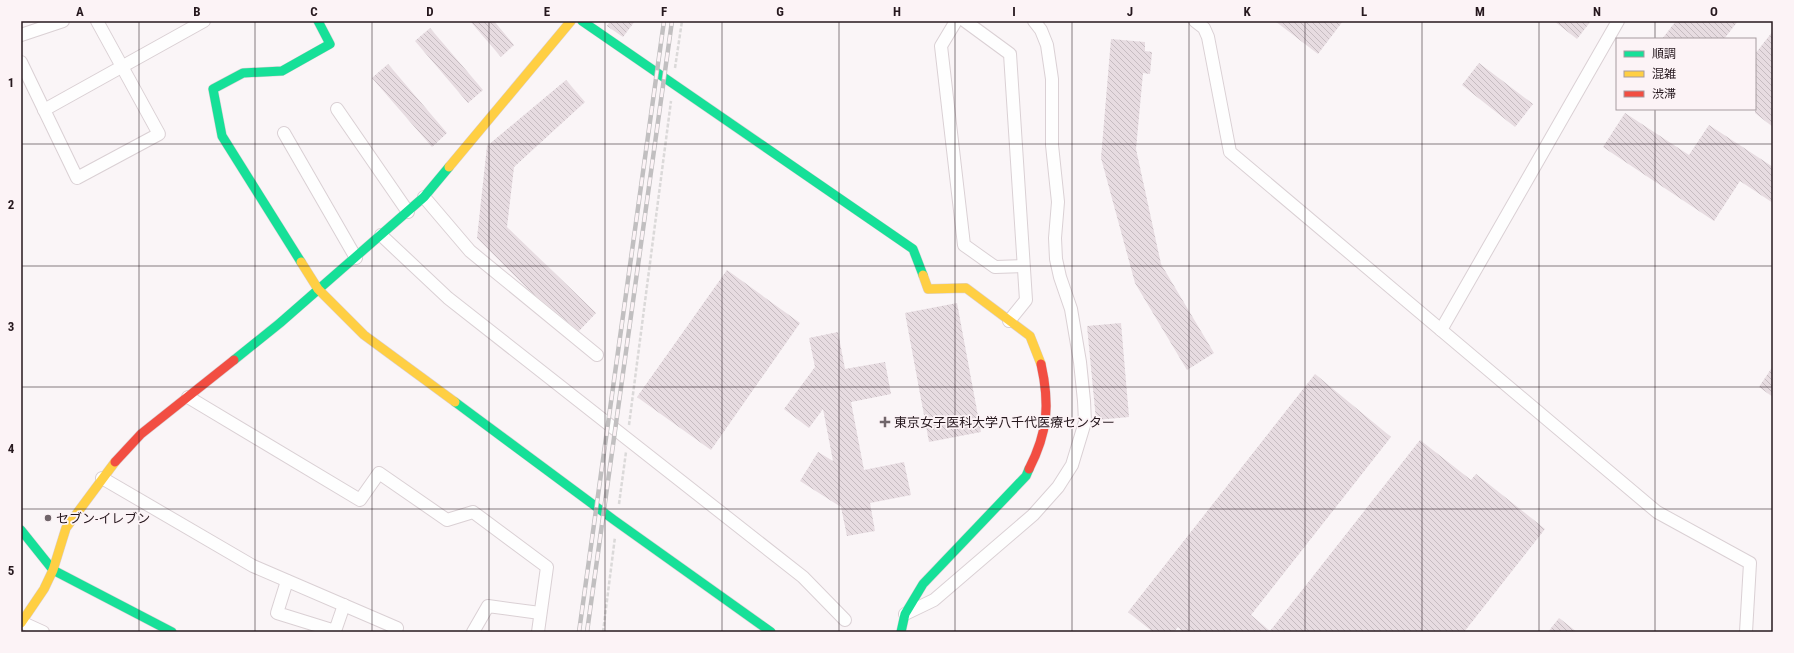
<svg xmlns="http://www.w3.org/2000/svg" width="1794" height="653" font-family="'Roboto Condensed','Noto Sans JP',sans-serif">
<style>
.building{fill:url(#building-back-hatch)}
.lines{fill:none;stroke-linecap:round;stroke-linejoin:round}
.street-casing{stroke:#dad0d4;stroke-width:14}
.fast-casing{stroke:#dad0d4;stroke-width:10}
.slow-casing{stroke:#dad0d4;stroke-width:10}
.jam-casing{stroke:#dad0d4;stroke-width:10}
.path{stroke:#dbd9d9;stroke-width:2.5;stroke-dasharray:4 2;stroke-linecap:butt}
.street{stroke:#fefefe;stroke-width:12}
.fast{stroke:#16e098;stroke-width:9}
.slow{stroke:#ffcf43;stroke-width:9}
.jam{stroke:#f24e42;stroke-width:9}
.rail-casing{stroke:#c1bfc0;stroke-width:4.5}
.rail{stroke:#fcf3f6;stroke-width:3;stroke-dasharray:9;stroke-linecap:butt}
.grid{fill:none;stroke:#26181e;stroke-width:1;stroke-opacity:0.55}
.poi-dot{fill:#70656a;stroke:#fcf3f6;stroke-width:1.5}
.labels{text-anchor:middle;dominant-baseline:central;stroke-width:3.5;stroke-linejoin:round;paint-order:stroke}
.poi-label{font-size:13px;fill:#26181e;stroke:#fcf3f6;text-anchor:start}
.neatline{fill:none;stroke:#26181e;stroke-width:1.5}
.grid-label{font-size:13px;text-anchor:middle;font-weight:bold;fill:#26181e}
</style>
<defs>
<pattern id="building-back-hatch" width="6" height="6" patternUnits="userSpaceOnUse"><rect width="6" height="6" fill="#e7dce1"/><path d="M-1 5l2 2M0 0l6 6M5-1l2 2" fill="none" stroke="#c6bcc1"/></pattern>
</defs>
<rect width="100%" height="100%" fill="#faf5f7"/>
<g class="building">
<polygon points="470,21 494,21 514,45 501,57"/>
<polygon points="610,21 635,21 623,37 607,26"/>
<polygon points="1275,21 1343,21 1318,54"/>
<polygon points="1554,21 1591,21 1577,39"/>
<polygon points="1676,21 1738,21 1724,39 1662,39"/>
<polygon points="430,28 483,90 468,103 415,41"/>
<polygon points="1773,31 1773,127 1755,113 1755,54"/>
<polygon points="1111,39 1145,42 1145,51 1152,52 1150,74 1143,73 1136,149 1161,264 1214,353 1187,370 1135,283 1101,158"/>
<polygon points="1479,63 1533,104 1515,127 1462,85"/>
<polygon points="388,64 447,133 432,147 372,78"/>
<polygon points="566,80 585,102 514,167 507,227 596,313 579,331 530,291 477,238 487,146"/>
<polygon points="1625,113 1689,155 1709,125 1773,167 1773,203 1740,181 1714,221 1603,147"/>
<polygon points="727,270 800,323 711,450 637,397"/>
<polygon points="957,303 981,432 929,442 905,313"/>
<polygon points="1121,323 1129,417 1096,420 1087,326"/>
<polygon points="838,332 845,369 885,362 891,394 851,402 864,470 904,462 911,495 870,503 875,531 847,536 841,507 800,481 818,452 833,461 823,409 809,428 784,409 815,367 809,338"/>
<polygon points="1773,366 1773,397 1759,387"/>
<polygon points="1315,374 1391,437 1251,615 1270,631 1420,440 1471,480 1476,474 1545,529 1464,632 1183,632 1178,627 1174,632 1153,632 1128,612"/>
<polygon points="1559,618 1577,632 1548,632"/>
</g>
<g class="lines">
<g class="street-casing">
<g id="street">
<polyline points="956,21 941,46 964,245 995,267 1023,266"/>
<polyline points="965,21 1010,54 1026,300 1009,321"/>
<polyline points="1195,21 1204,28 1208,37 1230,152 1657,512 1750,563 1746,632"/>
<polyline points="21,35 63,21"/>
<polyline points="21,62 77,178 159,134 97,21"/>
<polyline points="337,109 408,212"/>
<polyline points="44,110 204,21"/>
<polyline points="284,133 356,258"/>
<polyline points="424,197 470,251 597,355"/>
<polyline points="381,235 448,298 803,577 845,620"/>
<polyline points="1441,330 1618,21"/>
<polyline points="188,397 360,500 379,473 447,520 473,512 547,567 538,632"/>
<polyline points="102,478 253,566 397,628 395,632"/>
<polyline points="287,581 277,613 335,631 344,605"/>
<polyline points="905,614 934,600 1033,515 1058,487 1072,465 1085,422 1084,401 1080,362 1071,309 1060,277 1056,259 1055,238 1058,202 1052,145 1052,79 1047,45 1041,30 1034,21"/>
<polyline points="21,622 43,632"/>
<polyline points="473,632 488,606 540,613"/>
</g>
</g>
<g class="fast-casing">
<g id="fast">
<polyline points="582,21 913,249 923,275"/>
<polyline points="301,262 222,136 213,89 243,73 282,71 330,44 318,21"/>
<polyline points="234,360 280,323 424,197 449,167"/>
<polyline points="455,402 614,520 771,632"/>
<polyline points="21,530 53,570 172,632"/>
<polyline points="901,632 905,614 923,584 1026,476 1029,469"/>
</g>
</g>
<g class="slow-casing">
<g id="slow">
<polyline points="449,167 571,21"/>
<polyline points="301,262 318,289 364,335 455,402"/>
<polyline points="923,275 928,289 966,288 1030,336 1041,364"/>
<polyline points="21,623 44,589 53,570 66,528 115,462"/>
</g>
</g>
<g class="jam-casing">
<g id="jam">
<polyline points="115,462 141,434 234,360"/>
<path d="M 1029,469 C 1048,432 1050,404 1041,364"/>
</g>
</g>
<g class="path">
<polyline points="675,68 682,21"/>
<polyline points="629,425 671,101"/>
<polyline points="619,504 626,452"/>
<polyline points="603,632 615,537"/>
</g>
<use href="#street" class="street"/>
<use href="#fast" class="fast"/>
<use href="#slow" class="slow"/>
<use href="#jam" class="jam"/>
<g class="rail-casing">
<g id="rail">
<polyline points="579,632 664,21"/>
<polyline points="587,632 672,21"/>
</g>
</g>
<use href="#rail" class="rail"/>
</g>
<path class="grid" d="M 139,21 L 139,632M 255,21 L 255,632M 372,21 L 372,632M 489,21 L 489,632M 605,21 L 605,632M 722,21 L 722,632M 839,21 L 839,632M 955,21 L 955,632M 1072,21 L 1072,632M 1189,21 L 1189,632M 1305,21 L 1305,632M 1422,21 L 1422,632M 1539,21 L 1539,632M 1655,21 L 1655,39M 1655,109 L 1655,632M 21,144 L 1773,144M 21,266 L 1773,266M 21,387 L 1773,387M 21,509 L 1773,509"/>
<g class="poi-dot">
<path d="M883 416h4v4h4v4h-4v4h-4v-4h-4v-4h4z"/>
<circle cx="48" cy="518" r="4"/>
</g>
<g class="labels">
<g class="poi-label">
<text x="894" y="422">東京女子医科大学八千代医療センター</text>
<text x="56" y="518">セブン-イレブン</text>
</g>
</g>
<rect width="1794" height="653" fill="none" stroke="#fcf3f6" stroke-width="44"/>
<rect x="1616" y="38" width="140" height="72" fill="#fcf3f6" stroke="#a69ba0"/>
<rect x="1624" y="51" width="20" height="6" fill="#16e098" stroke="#a69ba0"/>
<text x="1652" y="58" font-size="12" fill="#26181e">順調</text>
<rect x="1624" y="71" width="20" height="6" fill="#ffcf43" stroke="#a69ba0"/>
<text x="1652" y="78" font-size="12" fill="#26181e">混雑</text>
<rect x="1624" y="91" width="20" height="6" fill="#f24e42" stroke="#a69ba0"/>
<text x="1652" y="98" font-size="12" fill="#26181e">渋滞</text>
<rect x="22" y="22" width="1750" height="609" class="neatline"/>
<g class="grid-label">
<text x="80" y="16">A</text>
<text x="197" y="16">B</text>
<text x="314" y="16">C</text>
<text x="430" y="16">D</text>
<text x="547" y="16">E</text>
<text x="664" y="16">F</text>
<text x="780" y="16">G</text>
<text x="897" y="16">H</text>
<text x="1014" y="16">I</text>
<text x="1130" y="16">J</text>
<text x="1247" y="16">K</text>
<text x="1364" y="16">L</text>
<text x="1480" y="16">M</text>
<text x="1597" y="16">N</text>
<text x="1714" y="16">O</text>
<text x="11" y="87">1</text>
<text x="11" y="209">2</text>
<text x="11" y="331">3</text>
<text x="11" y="453">4</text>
<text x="11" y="575">5</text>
</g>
</svg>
